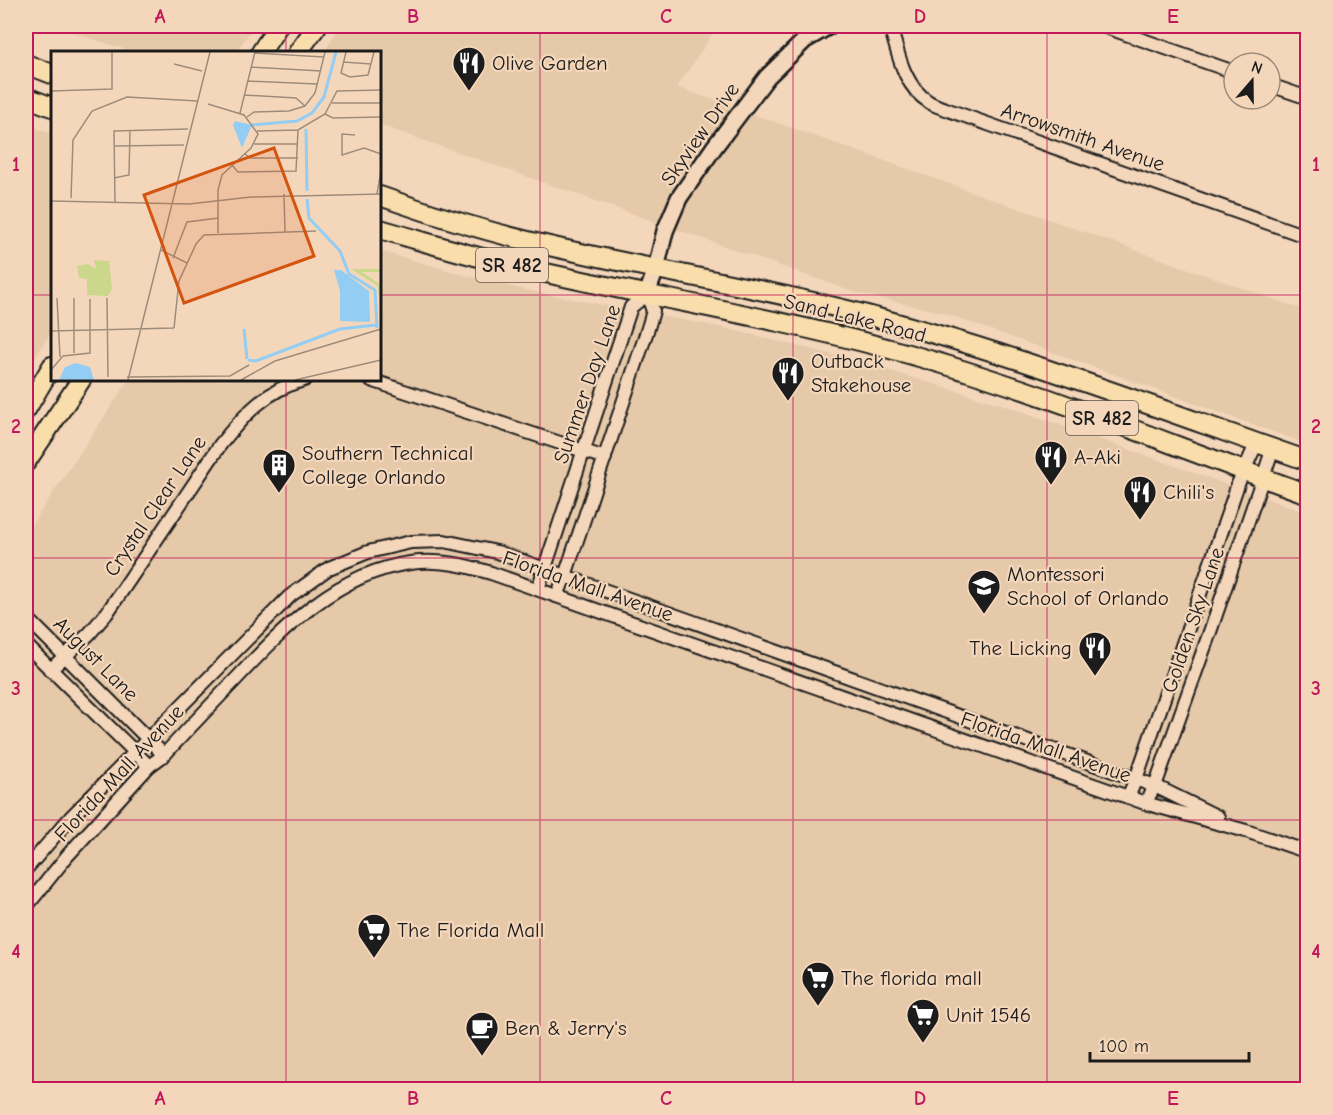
<svg xmlns="http://www.w3.org/2000/svg" width="1333" height="1115" font-family="'Comic Neue',sans-serif">
<style>
.built{fill:#e6c9a9}
.lines{fill:none;stroke-linecap:round;stroke-linejoin:round}
.minor-casing{stroke:#1c1c1c;stroke-width:16}
.tertiary-casing{stroke:#1c1c1c;stroke-width:20}
.primary-casing{stroke:#1c1c1c;stroke-width:22}
.minor{stroke:#f4d7bb;stroke-width:12}
.tertiary{stroke:#f4d7bb;stroke-width:15}
.primary{stroke:#f9deab;stroke-width:18}
.grid{fill:none;stroke:#c2185b;stroke-width:1.5;stroke-opacity:0.55}
.labels{text-anchor:middle;dominant-baseline:central;stroke-width:4.5;stroke-linejoin:round;paint-order:stroke}
.shield{fill:#f4d7bb;stroke:#5d544c;stroke-width:1.5}
.shield-label{font-size:20px;font-weight:bold;fill:#1c1c1c}
.poi-label{font-size:21px;fill:#1c1c1c;stroke:#f4d7bb;text-anchor:start}
.street-label{font-size:21px;fill:#1c1c1c;stroke:#f4d7bb}
.inset-river{fill:none;stroke:#93cdf3;stroke-width:3}
.inset-road{fill:none;stroke:#9e8c7b;stroke-width:1.5}
.view{fill:#d4530e;fill-opacity:0.15;stroke:#d4530e;stroke-width:3}
.inset-edge{fill:none;stroke:#1c1c1c;stroke-width:3}
.neatline{fill:none;stroke:#c2185b;stroke-width:2}
.grid-label{font-size:20px;text-anchor:middle;font-weight:bold;fill:#c2185b}
</style>
<rect width="100%" height="100%" fill="#f4d7bb"/>
<filter id="ink" filterUnits="userSpaceOnUse"><feTurbulence type="fractalNoise" baseFrequency=".0167" numOctaves="2"/><feDisplacementMap in="SourceGraphic" scale="12" xChannelSelector="R" yChannelSelector="G"/><feConvolveMatrix kernelMatrix="1 2 1 2 8 2 1 2 1" color-interpolation-filters="sRGB"/></filter>
<g filter="url(#ink)">
<g class="built">
<polygon points="53,26 254,26 236,52 133,52"/>
<polygon points="340,26 718,26 677,87 1307,311 1307,444 941,312 857,293 380,125 380,52 324,52"/>
<polygon points="26,124 52,134 52,331 26,372"/>
<polygon points="380,251 468,276 530,291 725,328 858,361 1013,408 1307,513 1307,1089 26,1090 26,533 129,380 380,380"/>
</g>
<g class="lines">
<g class="minor-casing">
<g id="minor">
<path d="M 890,26 C 898,52 903,86 929,102 C 935,106 944,108 951,111 L 1308,237"/>
<polyline points="1103,26 1234,72"/>
<polyline points="1270,85 1308,98"/>
<polyline points="371,380 605,458"/>
<polyline points="538,589 631,307 647,294 653,311 648,328 565,576 557,596"/>
<polyline points="26,617 164,755"/>
<polyline points="26,645 149,766"/>
<path d="M 50,670 L 89,634 L 107,613 L 220,445 C 243,416 267,389 304,380"/>
<polyline points="1128,797 1136,779 1238,484 1257,442"/>
<polyline points="1145,803 1155,786 1211,629 1273,448"/>
<polyline points="26,869 71,817 290,596 329,568 368,552 411,542 444,541 497,552 1155,786 1218,817"/>
<path d="M 26,907 L 68,855 L 149,766 L 164,755 C 188,729 212,704 236,679 C 285,627 337,573 410,563 C 438,559 465,565 491,573 L 1145,803 L 1246,831 L 1308,852"/>
</g>
</g>
<g class="tertiary-casing">
<polyline id="tertiary" points="647,294 656,269 665,231 679,198 715,146 767,77 805,40 829,26"/>
</g>
<g class="primary-casing">
<g id="primary">
<polyline points="261,52 278,26"/>
<polyline points="298,52 317,26"/>
<polyline points="26,64 52,74"/>
<polyline points="26,97 52,107"/>
<path d="M 380,196 C 428,213 477,229 528,241 C 635,267 744,284 851,311 C 1006,350 1156,408 1308,461"/>
<path d="M 380,229 C 425,242 470,256 515,266 C 640,295 767,316 890,349 C 1033,387 1169,445 1308,494"/>
<polyline points="26,410 52,366"/>
<polyline points="26,462 81,380"/>
</g>
</g>
<use href="#minor" class="minor"/>
<use href="#tertiary" class="tertiary"/>
<use href="#primary" class="primary"/>
</g>
</g>
<path class="grid" d="M 286,26 L 286,52M 540,26 L 540,1090M 793,26 L 793,1090M 1047,26 L 1047,1090M 26,295 L 52,295M 380,295 L 1308,295M 286,380 L 286,1090M 26,558 L 1308,558M 26,820 L 1308,820"/>
<defs>
<g id="restaurant-pin" transform="scale(1.725)"><path d="M0 17L-7.5 6A9.5 9.5 0 1 1 7.5 6Z" fill="#1c1c1c" stroke="#f4d7bb"/><path d="M-5-6h1v4h1v-4h1v4h1v-4h1v5L-1.5 .5V6h-2V.5L-5-1ZM5-6V6H3V1.5H1.5Q1.5-4 5-6Z" fill="#fff"/></g>
<g id="building-pin" transform="scale(1.725)"><path d="M0 17L-7.5 6A9.5 9.5 0 1 1 7.5 6Z" fill="#1c1c1c" stroke="#f4d7bb"/><path d="M-4-6H4V6H1V3H-1V6H-4ZM-2.5-4.3h1.7v1.8h-1.7ZM.8-4.3h1.7v1.8H.8ZM-2.5-1h1.7V.8h-1.7ZM.8-1h1.7V.8H.8Z" fill="#fff"/></g>
<g id="school-pin" transform="scale(1.725)"><path d="M0 17L-7.5 6A9.5 9.5 0 1 1 7.5 6Z" fill="#1c1c1c" stroke="#f4d7bb"/><path d="M0-5L7-2L0 1L-7-2ZM-4 1L0 2.5L4 1V4Q0 6-4 4Z" fill="#fff"/></g>
<g id="supermarket-pin" transform="scale(1.725)"><path d="M0 17L-7.5 6A9.5 9.5 0 1 1 7.5 6Z" fill="#1c1c1c" stroke="#f4d7bb"/><path d="M-6-5.5h2.5l.6 2H6L4.5 2H-2.5L-4.4-4H-6ZM-1.5 3.2a1.3 1.3 0 1 0 .1 0ZM3 3.2a1.3 1.3 0 1 0 .1 0Z" fill="#fff"/></g>
<g id="cafe-pin" transform="scale(1.725)"><path d="M0 17L-7.5 6A9.5 9.5 0 1 1 7.5 6Z" fill="#1c1c1c" stroke="#f4d7bb"/><path d="M-5.5-4.5H6V0H3Q3 3.5 0 3.5H-2.5Q-5.5 3.5-5.5 0ZM3-3.2v2h1.7v-2ZM-6 4.5H4V6H-6Z" fill="#fff"/></g>
</defs>
<g fill-rule="evenodd">
<use href="#restaurant-pin" x="469" y="63"/>
<use href="#restaurant-pin" x="788" y="373"/>
<use href="#restaurant-pin" x="1051" y="457"/>
<use href="#building-pin" x="279" y="465"/>
<use href="#restaurant-pin" x="1140" y="492"/>
<use href="#school-pin" x="984" y="586"/>
<use href="#restaurant-pin" x="1095" y="648"/>
<use href="#supermarket-pin" x="374" y="930"/>
<use href="#supermarket-pin" x="818" y="978"/>
<use href="#supermarket-pin" x="923" y="1015"/>
<use href="#cafe-pin" x="482" y="1028"/>
</g>
<g class="labels">
<g class="shield">
<rect x="476" y="248" width="72" height="34" rx="4.5"/>
<rect x="1066" y="401" width="72" height="34" rx="4.5"/>
</g>
<g class="shield-label">
<text x="512" y="265">SR 482</text>
<text x="1102" y="418">SR 482</text>
</g>
<g class="poi-label">
<text x="492" y="63">Olive Garden</text>
<text x="811" y="361">Outback<tspan x="811" dy="24">Stakehouse</tspan></text>
<text x="302" y="453">Southern Technical<tspan x="302" dy="24">College Orlando</tspan></text>
<text x="1074" y="457">A-Aki</text>
<text x="1163" y="492">Chili's</text>
<text x="1007" y="574">Montessori<tspan x="1007" dy="24">School of Orlando</tspan></text>
<text x="1072" y="648" text-anchor="end">The Licking</text>
<text x="397" y="930">The Florida Mall</text>
<text x="841" y="978">The florida mall</text>
<text x="946" y="1015">Unit 1546</text>
<text x="505" y="1028">Ben &amp; Jerry's</text>
</g>
<g class="street-label">
<text transform="translate(700 134) rotate(-55)">Skyview Drive</text>
<text transform="translate(1083 137) rotate(19)">Arrowsmith Avenue</text>
<text transform="translate(855 318) rotate(14)">Sand Lake Road</text>
<text transform="translate(587 384) rotate(-71)">Summer Day Lane</text>
<text transform="translate(155 506) rotate(-56)">Crystal Clear Lane</text>
<text transform="translate(588 586) rotate(19)">Florida Mall Avenue</text>
<text transform="translate(1193 620) rotate(-71)">Golden Sky Lane</text>
<text transform="translate(96 659) rotate(45)">August Lane</text>
<text transform="translate(1046 747) rotate(19)">Florida Mall Avenue</text>
<text transform="translate(119 773) rotate(-47)">Florida Mall Avenue</text>
</g>
</g>
<g transform="translate(51 51)">
<rect width="330" height="330" fill="#f4d7bb"/>
<path d="M 43,209 L 58,210 L 61,238 L 57,245 L 36,244 L 36,228 L 28,227 L 26,215 L 37,213 L 45,218 ZM 300,218 L 330,218 L 330,221 L 311,221 L 330,234 L 330,272 L 327,235 Z" fill="#cbd78b"/>
<path d="M 184,70 L 201,74 L 191,97 L 182,74 ZM 283,219 L 290,219 L 318,240 L 319,271 L 289,270 L 289,240 ZM 25,312 L 39,316 L 43,329 L 8,329 L 14,316 Z" fill="#93cdf3"/>
<path class="inset-river" d="M 200,74 L 246,70 L 261,62 L 273,46 L 285,1M 255,78 L 256,140M 256,148 L 258,167 L 289,200 L 298,223 L 324,239 L 326,277M 193,278 L 196,308M 197,309 L 205,310 L 289,278 L 325,274"/>
<path class="inset-road" d="M 295,1 L 290,22 L 299,26 L 317,24 L 323,1M 203,2 L 273,6M 292,11 L 320,13M 123,13 L 151,20M 200,16 L 270,20M 196,30 L 266,33M 0,40 L 61,38 L 61,1M 193,44 L 245,47 L 254,55M 281,52 L 330,52M 157,53 L 193,64 L 207,83 L 200,97 L 171,124 L 167,139 L 167,182M 189,62 L 204,1M 274,63 L 282,67 L 330,66M 196,66 L 203,61 L 238,60 L 254,55 L 264,42 L 274,1M 206,80 L 247,79 L 274,63 L 286,40 L 330,39M 304,84 L 291,83 L 291,104 L 313,97 L 330,103M 203,93 L 247,93M 63,95 L 133,94M 194,103 L 199,107 L 247,107M 180,113 L 187,121 L 245,120 L 247,79M 63,127 L 78,124 L 79,79M 233,143 L 234,181M 326,143 L 330,120M 20,147 L 22,89 L 41,60 L 76,46 L 146,50M 0,150 L 138,153 L 200,146 L 330,143M 64,152 L 63,80 L 137,78M 110,199 L 136,212M 122,207 L 136,171 L 168,167M 6,247 L 9,306M 23,247 L 23,302M 56,247 L 57,326M 123,277 L 128,230 L 145,193 L 153,184 L 265,180M 0,280 L 123,277M 0,319 L 12,305 L 39,302 L 39,248M 76,326 L 179,325 L 198,314M 77,329 L 159,1M 190,329 L 224,310 L 330,278M 244,329 L 330,309"/>
<path class="view" d="M 223,97 L 263,205 L 133,252 L 93,144 Z"/>
<rect width="330" height="330" class="inset-edge"/>
</g>
<rect width="1333" height="1115" fill="none" stroke="#f4d7bb" stroke-width="66"/>
<g transform="translate(1252 81) rotate(20)"><circle r="28" fill="#f4d7bb" stroke="#9e8c7b" stroke-width="1.5"/>
<path d="M0-4.5L10 22L0 15L-10 22Z" fill="#1c1c1c"/>
<text y="-9" font-size="16" font-weight="bold" text-anchor="middle" fill="#1c1c1c">N</text>
</g>
<path d="M1090 1052v9h159v-9" fill="none" stroke="#1c1c1c" stroke-width="3"/>
<text x="1099" y="1052" font-size="18" fill="#1c1c1c" stroke="#f4d7bb" stroke-width="4.5" paint-order="stroke">100 m</text>
<rect x="33" y="33" width="1267" height="1049" class="neatline"/>
<g class="grid-label">
<text x="160" y="23">A</text>
<text x="413" y="23">B</text>
<text x="666" y="23">C</text>
<text x="920" y="23">D</text>
<text x="1173" y="23">E</text>
<text x="16" y="171">1</text>
<text x="1316" y="171">1</text>
<text x="16" y="433">2</text>
<text x="1316" y="433">2</text>
<text x="16" y="695">3</text>
<text x="1316" y="695">3</text>
<text x="16" y="958">4</text>
<text x="1316" y="958">4</text>
<text x="160" y="1105">A</text>
<text x="413" y="1105">B</text>
<text x="666" y="1105">C</text>
<text x="920" y="1105">D</text>
<text x="1173" y="1105">E</text>
</g>
</svg>
